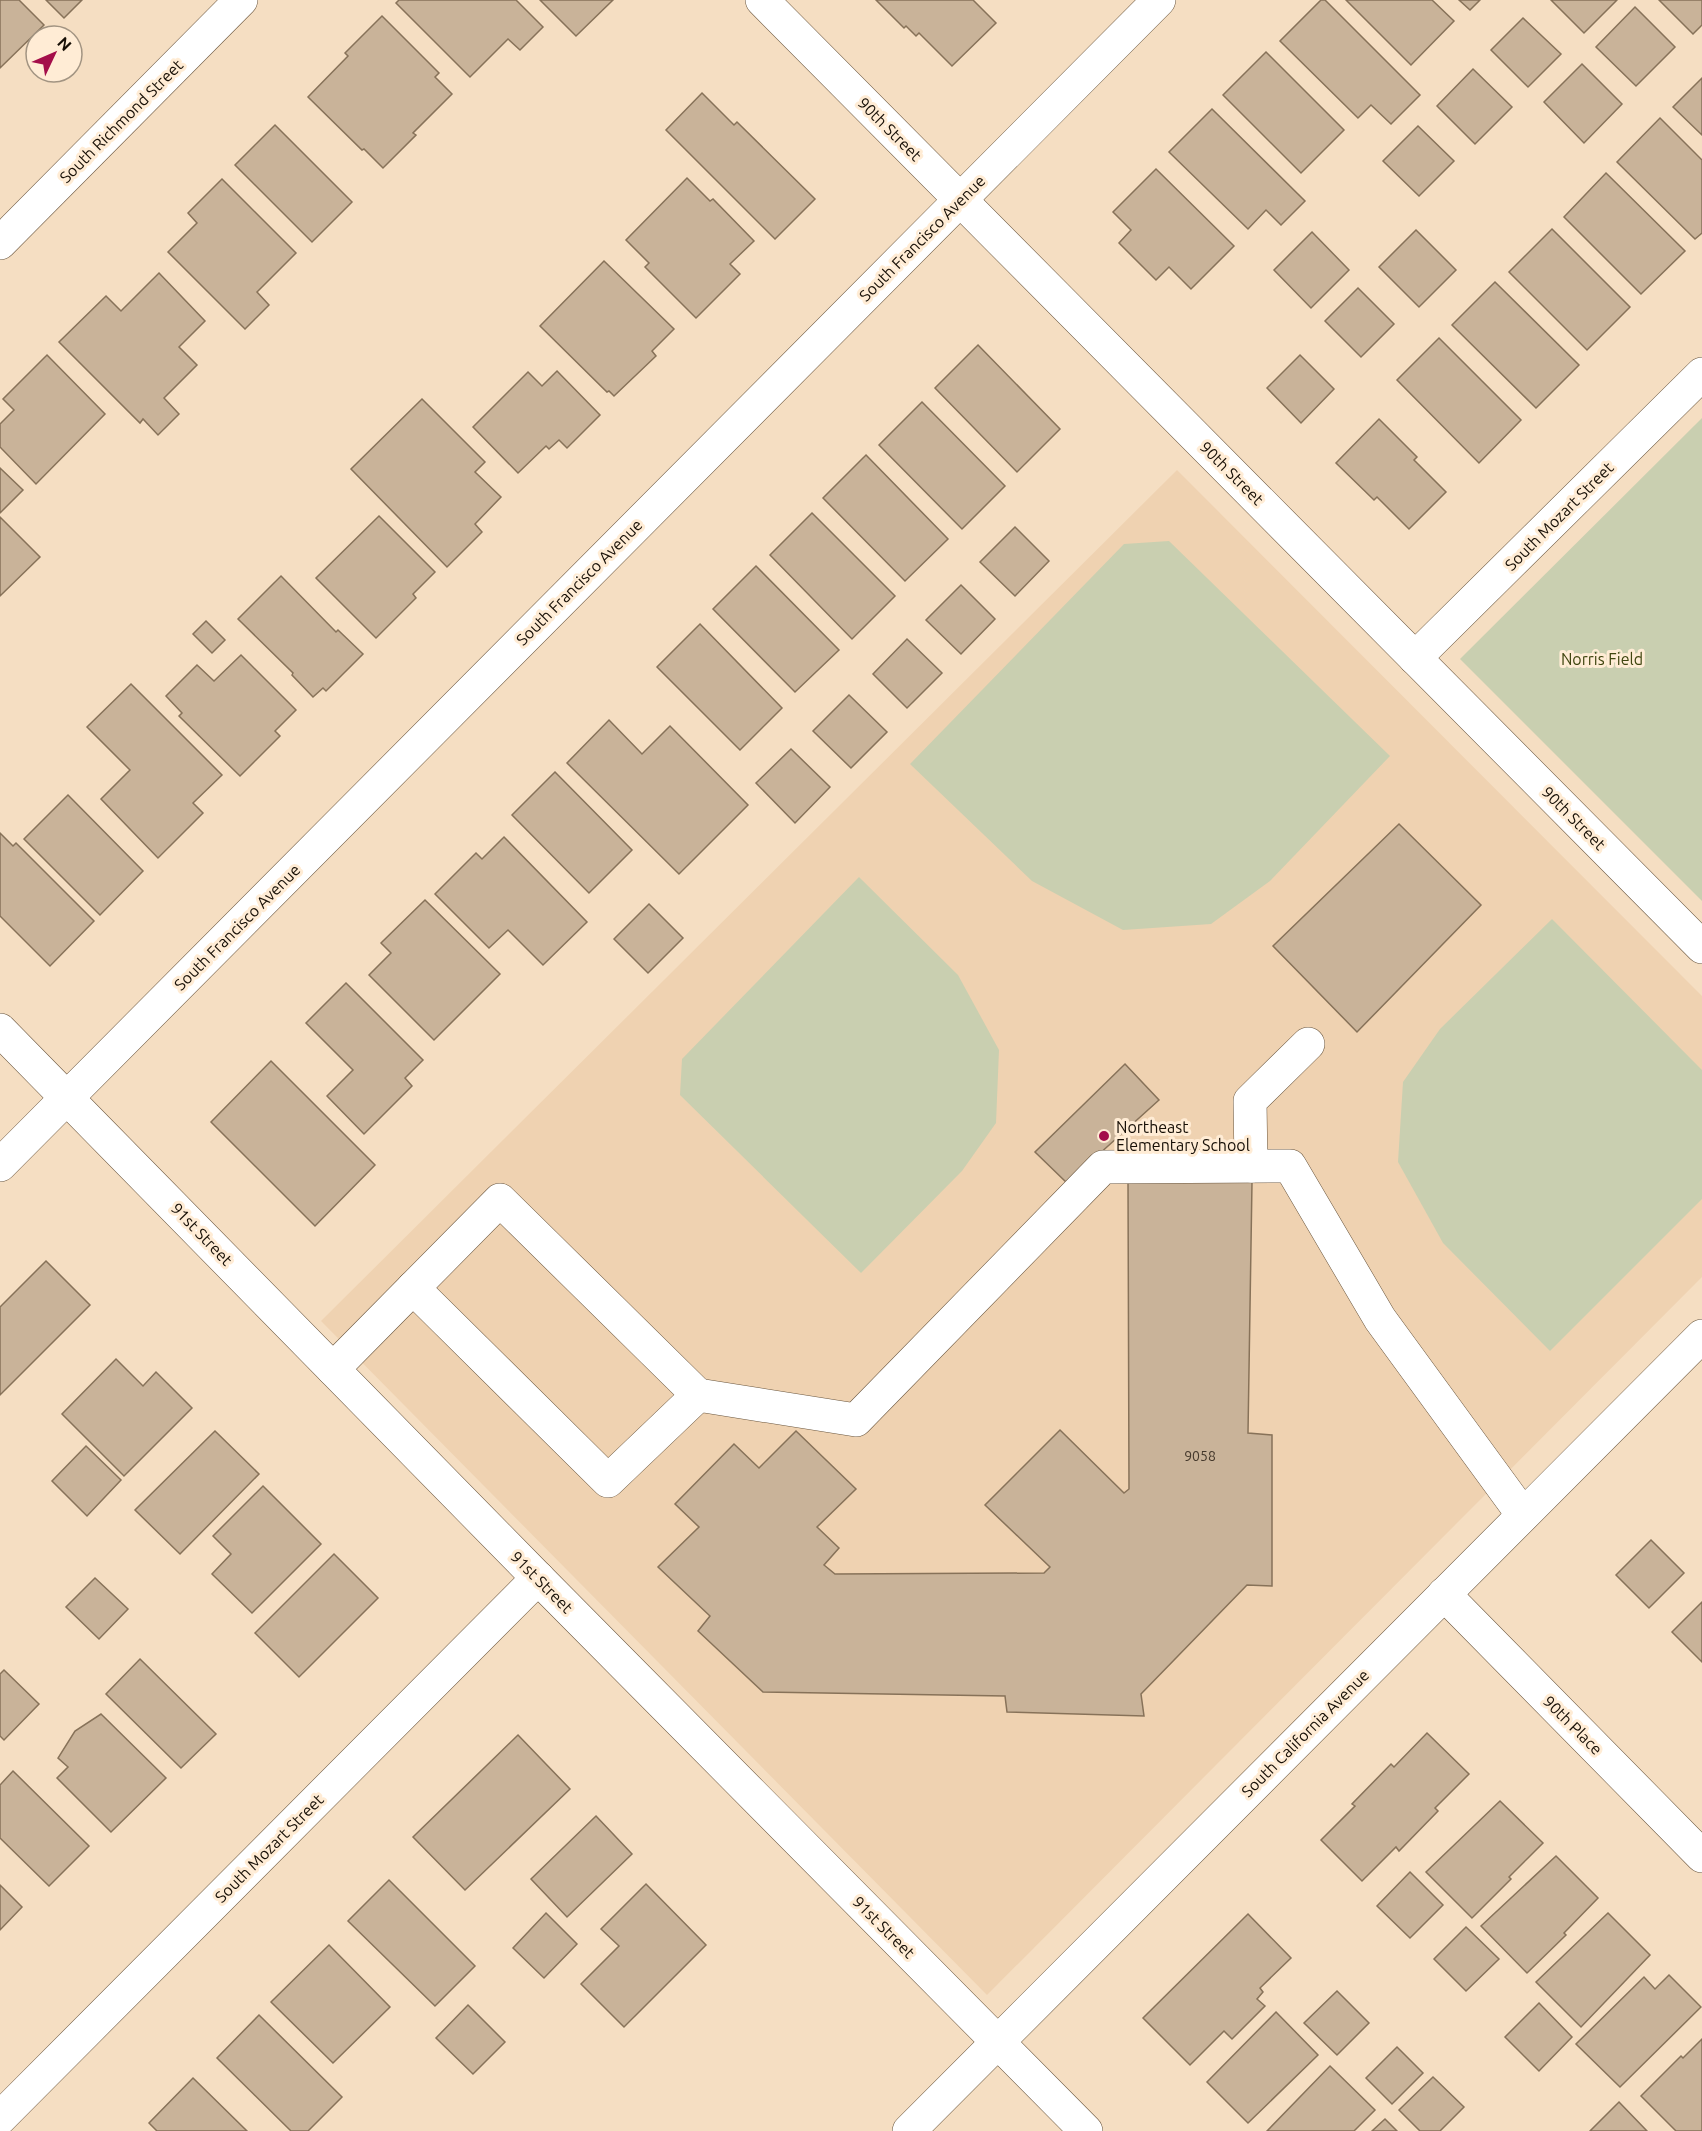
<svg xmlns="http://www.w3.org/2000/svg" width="1702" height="2131" font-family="Ubuntu,sans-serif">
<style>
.built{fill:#efd2b1}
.green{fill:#c9cfb0}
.building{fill:#c9b399;stroke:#877259;stroke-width:1.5}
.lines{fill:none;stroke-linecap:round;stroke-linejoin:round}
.minor-casing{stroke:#6a563e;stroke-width:34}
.minor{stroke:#fff;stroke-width:33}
.poi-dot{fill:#a40e4a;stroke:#ffecd5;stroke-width:2}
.labels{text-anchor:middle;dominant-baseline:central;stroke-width:6;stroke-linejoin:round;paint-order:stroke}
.number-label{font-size:14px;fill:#44382b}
.street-label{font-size:16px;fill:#170f06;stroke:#ffecd5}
.park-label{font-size:16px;fill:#404610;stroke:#ffecd5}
.poi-label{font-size:16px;fill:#170f06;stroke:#ffecd5;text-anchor:start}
</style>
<rect width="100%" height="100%" fill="#f5dec2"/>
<polygon class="built" points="1177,470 1702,996 1702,1277 987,1995 321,1321"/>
<g class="green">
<polygon points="1702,418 1702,901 1460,659"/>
<polygon points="1169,541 1390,756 1270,881 1211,924 1123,930 1032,881 910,764 1124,544"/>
<polygon points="859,877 958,975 999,1050 996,1123 962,1171 861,1273 680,1095 682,1059"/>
<polygon points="1552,919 1702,1070 1702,1199 1550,1351 1443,1243 1398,1162 1403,1082 1440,1029"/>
</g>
<g class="building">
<polygon points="0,0 19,0 44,25 0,68"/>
<polygon points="46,0 82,0 64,18"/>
<polygon points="399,0 516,0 543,27 520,50 508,39 470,77 396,3"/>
<polygon points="540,0 613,0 576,36"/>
<polygon points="876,0 973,0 996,23 952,66 919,33 916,36 906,26 904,28"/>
<polygon points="1321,0 1325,0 1420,95 1391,124 1371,105 1358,118 1280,41"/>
<polygon points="1346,0 1432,0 1454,21 1411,65"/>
<polygon points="1459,0 1480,0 1470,10"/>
<polygon points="1551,0 1617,0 1584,33"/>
<polygon points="1659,0 1702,0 1702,25 1693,34"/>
<polygon points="1635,7 1675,47 1636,86 1596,47"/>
<polygon points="382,16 439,73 435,77 452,94 413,133 416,135 383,168 364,149 362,150 308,97 348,56 345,53"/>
<polygon points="1523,18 1561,54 1528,87 1491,50"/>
<polygon points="1266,52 1344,130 1301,173 1223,95"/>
<polygon points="1582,64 1622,104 1584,143 1544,102"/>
<polygon points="1473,69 1512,107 1475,144 1437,106"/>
<polygon points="1702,78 1702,135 1673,107"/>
<polygon points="702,93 734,125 737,122 815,199 775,239 666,130"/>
<polygon points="1212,109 1305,201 1281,225 1266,210 1248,229 1169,152"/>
<polygon points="1660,118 1702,160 1702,233 1695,239 1617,162"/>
<polygon points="275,125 352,202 312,242 235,165"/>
<polygon points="1418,126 1454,161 1419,196 1383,161"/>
<polygon points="1156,169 1234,246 1191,289 1169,267 1156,280 1119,243 1131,230 1113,212"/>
<polygon points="1606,173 1685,251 1641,294 1564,217"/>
<polygon points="687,178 710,201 713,199 754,241 730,264 740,274 696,318 645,267 649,263 626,240"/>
<polygon points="222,179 296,253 257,292 269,305 245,329 168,252 197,223 188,213"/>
<polygon points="1552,229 1630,307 1587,350 1509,272"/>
<polygon points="1416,230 1456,270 1419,307 1379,267"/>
<polygon points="1312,232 1349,270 1311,308 1274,270"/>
<polygon points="604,261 674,329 652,351 656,356 614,396 609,391 607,392 540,326"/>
<polygon points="159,273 205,321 179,347 197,365 164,398 179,414 158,435 143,419 140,423 59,342 106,296 121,311"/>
<polygon points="1495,282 1579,365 1536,408 1452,325"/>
<polygon points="1358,288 1394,324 1361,357 1325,321"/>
<polygon points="1439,338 1521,420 1479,463 1397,380"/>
<polygon points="978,345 1060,429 1017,472 935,388"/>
<polygon points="47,355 105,414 36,484 0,447 0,424 14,410 3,399"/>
<polygon points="1300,355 1334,389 1301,423 1267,388"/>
<polygon points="557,371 600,415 567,448 559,440 549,449 546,446 518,473 473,427 528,372 542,386"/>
<polygon points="422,399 485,462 475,472 501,497 475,524 482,532 447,567 351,469"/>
<polygon points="922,402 1005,486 962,529 879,445"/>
<polygon points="1379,419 1417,457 1414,460 1446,492 1409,529 1377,497 1374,500 1336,463"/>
<polygon points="866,455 948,539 905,581 823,498"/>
<polygon points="0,468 23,490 0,513"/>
<polygon points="812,513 895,596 852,639 770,555"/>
<polygon points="379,516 435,572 413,594 416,598 376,638 316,578"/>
<polygon points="0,517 40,557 0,596"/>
<polygon points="1015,527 1049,561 1015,596 980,562"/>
<polygon points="756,566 839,650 795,692 713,609"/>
<polygon points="281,576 336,632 338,630 363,654 326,691 323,688 313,697 292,675 293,673 238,619"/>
<polygon points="961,585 995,619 961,654 926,620"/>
<polygon points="206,621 225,640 212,653 193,634"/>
<polygon points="700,624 782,708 740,750 657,667"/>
<polygon points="907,639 942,673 907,708 873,674"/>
<polygon points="241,655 296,710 275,731 280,736 240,776 179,716 182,713 166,696 197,665 214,681"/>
<polygon points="131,684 222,775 193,803 203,813 158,858 101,799 130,770 87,727"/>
<polygon points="849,695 887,732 851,768 813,731"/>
<polygon points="609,720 642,754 670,726 748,805 679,874 567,763"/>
<polygon points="791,749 830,787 795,823 756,783"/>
<polygon points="555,772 632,850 589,893 512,815"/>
<polygon points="68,795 143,871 100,915 24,839"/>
<polygon points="1399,824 1481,905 1357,1032 1273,946"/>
<polygon points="0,833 13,846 16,843 94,921 50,966 0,916"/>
<polygon points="504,837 587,922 543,965 508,930 489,948 435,894 476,853 482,859"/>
<polygon points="425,900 500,974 434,1040 369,975 391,953 381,943"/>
<polygon points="649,904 683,938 648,973 614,939"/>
<polygon points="346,983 423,1060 405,1078 412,1086 364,1134 327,1096 353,1070 306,1023"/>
<polygon points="271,1061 375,1165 315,1226 211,1122"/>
<polygon points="1125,1064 1159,1100 1067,1183 1035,1152"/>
<polygon points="1128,1179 1252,1182 1248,1433 1272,1435 1272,1586 1247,1585 1141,1694 1144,1716 1007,1712 1005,1696 763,1692 698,1631 710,1616 658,1567 699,1527 675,1504 734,1444 759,1468 796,1431 856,1489 817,1527 839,1548 824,1565 835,1574 1044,1573 1050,1567 985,1505 1060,1430 1124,1493 1129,1489"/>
<polygon points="46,1261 90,1305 0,1395 0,1307"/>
<polygon points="116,1359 143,1386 156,1372 192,1408 124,1476 62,1414"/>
<polygon points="215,1431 259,1474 180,1554 135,1510"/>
<polygon points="86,1446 121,1480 87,1516 52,1481"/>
<polygon points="263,1486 321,1544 252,1613 212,1574 231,1554 213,1536"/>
<polygon points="1651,1540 1684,1573 1649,1608 1616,1575"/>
<polygon points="334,1554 378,1598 299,1677 255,1633"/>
<polygon points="95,1578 128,1609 99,1639 66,1607"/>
<polygon points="1702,1602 1702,1662 1672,1632"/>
<polygon points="140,1659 216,1734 181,1768 106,1694"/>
<polygon points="4,1670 39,1704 4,1740 0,1736 0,1674"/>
<polygon points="101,1714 166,1778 111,1832 57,1778 68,1767 58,1758 75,1731"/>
<polygon points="1427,1733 1469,1774 1435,1808 1438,1811 1399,1851 1396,1847 1362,1881 1321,1840 1355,1806 1352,1804 1391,1764 1394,1767"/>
<polygon points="518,1735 570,1789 465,1890 413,1837"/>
<polygon points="13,1771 89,1846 49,1886 0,1838 0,1785"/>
<polygon points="1500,1801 1543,1843 1509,1877 1511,1879 1472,1918 1426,1872"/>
<polygon points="596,1816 632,1854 567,1917 531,1879"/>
<polygon points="1556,1856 1598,1898 1564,1933 1566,1935 1527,1973 1481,1926"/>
<polygon points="1410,1872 1443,1905 1410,1938 1377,1906"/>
<polygon points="389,1880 475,1966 435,2006 348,1921"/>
<polygon points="646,1884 706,1945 624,2027 581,1984 619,1946 601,1929"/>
<polygon points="0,1885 22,1907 0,1930"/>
<polygon points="546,1913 577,1944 544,1978 513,1948"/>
<polygon points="1608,1913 1650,1955 1581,2027 1536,1982"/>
<polygon points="1248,1914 1291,1958 1260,1988 1263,1992 1257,1999 1265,2006 1232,2039 1224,2031 1190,2065 1143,2018"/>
<polygon points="1466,1927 1499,1959 1466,1991 1434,1959"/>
<polygon points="329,1945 390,2007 333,2063 271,2002"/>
<polygon points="1669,1975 1701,2007 1620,2087 1576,2044 1644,1977 1655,1989"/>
<polygon points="1337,1991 1369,2023 1337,2055 1304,2023"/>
<polygon points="1539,2003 1572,2037 1539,2071 1505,2037"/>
<polygon points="468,2005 505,2042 473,2074 436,2038"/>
<polygon points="1276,2012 1318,2055 1248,2123 1207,2082"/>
<polygon points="259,2015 342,2097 308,2131 291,2131 217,2058"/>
<polygon points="1702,2039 1702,2131 1676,2131 1641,2096 1681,2056 1683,2058"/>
<polygon points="1397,2047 1423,2073 1392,2104 1366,2078"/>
<polygon points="1330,2066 1375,2110 1354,2131 1267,2131"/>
<polygon points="1433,2077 1464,2107 1440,2131 1420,2131 1399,2110"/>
<polygon points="193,2078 247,2131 157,2131 149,2123"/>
<polygon points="1619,2102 1647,2131 1590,2131"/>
<polygon points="1385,2119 1397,2131 1372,2131"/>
</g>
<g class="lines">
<g class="minor-casing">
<g id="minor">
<polyline points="762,0 1702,947"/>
<polyline points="0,243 241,0"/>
<polyline points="1415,658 1702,374"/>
<polyline points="0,1030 538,1578 1086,2131"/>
<polyline points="0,1165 1159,0"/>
<polyline points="1251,1166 1250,1101 1308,1044"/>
<polyline points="413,1288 500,1200 698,1395"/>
<polyline points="333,1369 413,1288 608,1481 698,1395 856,1420 1103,1167 1290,1166 1380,1319 1523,1515"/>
<polyline points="1444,1594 1702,1856"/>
<polyline points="0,2118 538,1578"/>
<polyline points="909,2131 1702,1336"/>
</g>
</g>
<use href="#minor" class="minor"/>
</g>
<circle class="poi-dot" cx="1104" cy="1136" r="6"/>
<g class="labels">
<g class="number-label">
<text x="1200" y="1456">9058</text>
</g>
<g class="street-label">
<text transform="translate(121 121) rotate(-45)">South Richmond Street</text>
<text transform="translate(890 129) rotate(45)">90th Street</text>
<text transform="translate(922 238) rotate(-45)">South Francisco Avenue</text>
<text transform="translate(1232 473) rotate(45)">90th Street</text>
<text transform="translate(1559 516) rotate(-45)">South Mozart Street</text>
<text transform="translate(579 582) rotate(-45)">South Francisco Avenue</text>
<text transform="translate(1574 818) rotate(45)">90th Street</text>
<text transform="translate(237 927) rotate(-45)">South Francisco Avenue</text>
<text transform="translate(202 1234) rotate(46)">91st Street</text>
<text transform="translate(542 1582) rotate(45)">91st Street</text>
<text transform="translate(1573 1725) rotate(45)">90th Place</text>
<text transform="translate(1305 1733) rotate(-45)">South California Avenue</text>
<text transform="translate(269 1848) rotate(-45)">South Mozart Street</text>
<text transform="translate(884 1927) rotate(45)">91st Street</text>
</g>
<g class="park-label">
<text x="1602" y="659">Norris Field</text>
</g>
<g class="poi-label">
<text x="1116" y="1127">Northeast<tspan x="1116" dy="18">Elementary School</tspan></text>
</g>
</g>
<g transform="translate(54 54) rotate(46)"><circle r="28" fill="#ffecd5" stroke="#a29482" stroke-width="1.5"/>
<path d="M0-4.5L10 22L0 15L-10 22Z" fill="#a40e4a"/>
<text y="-9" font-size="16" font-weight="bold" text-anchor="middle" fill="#170f06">N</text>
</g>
</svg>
